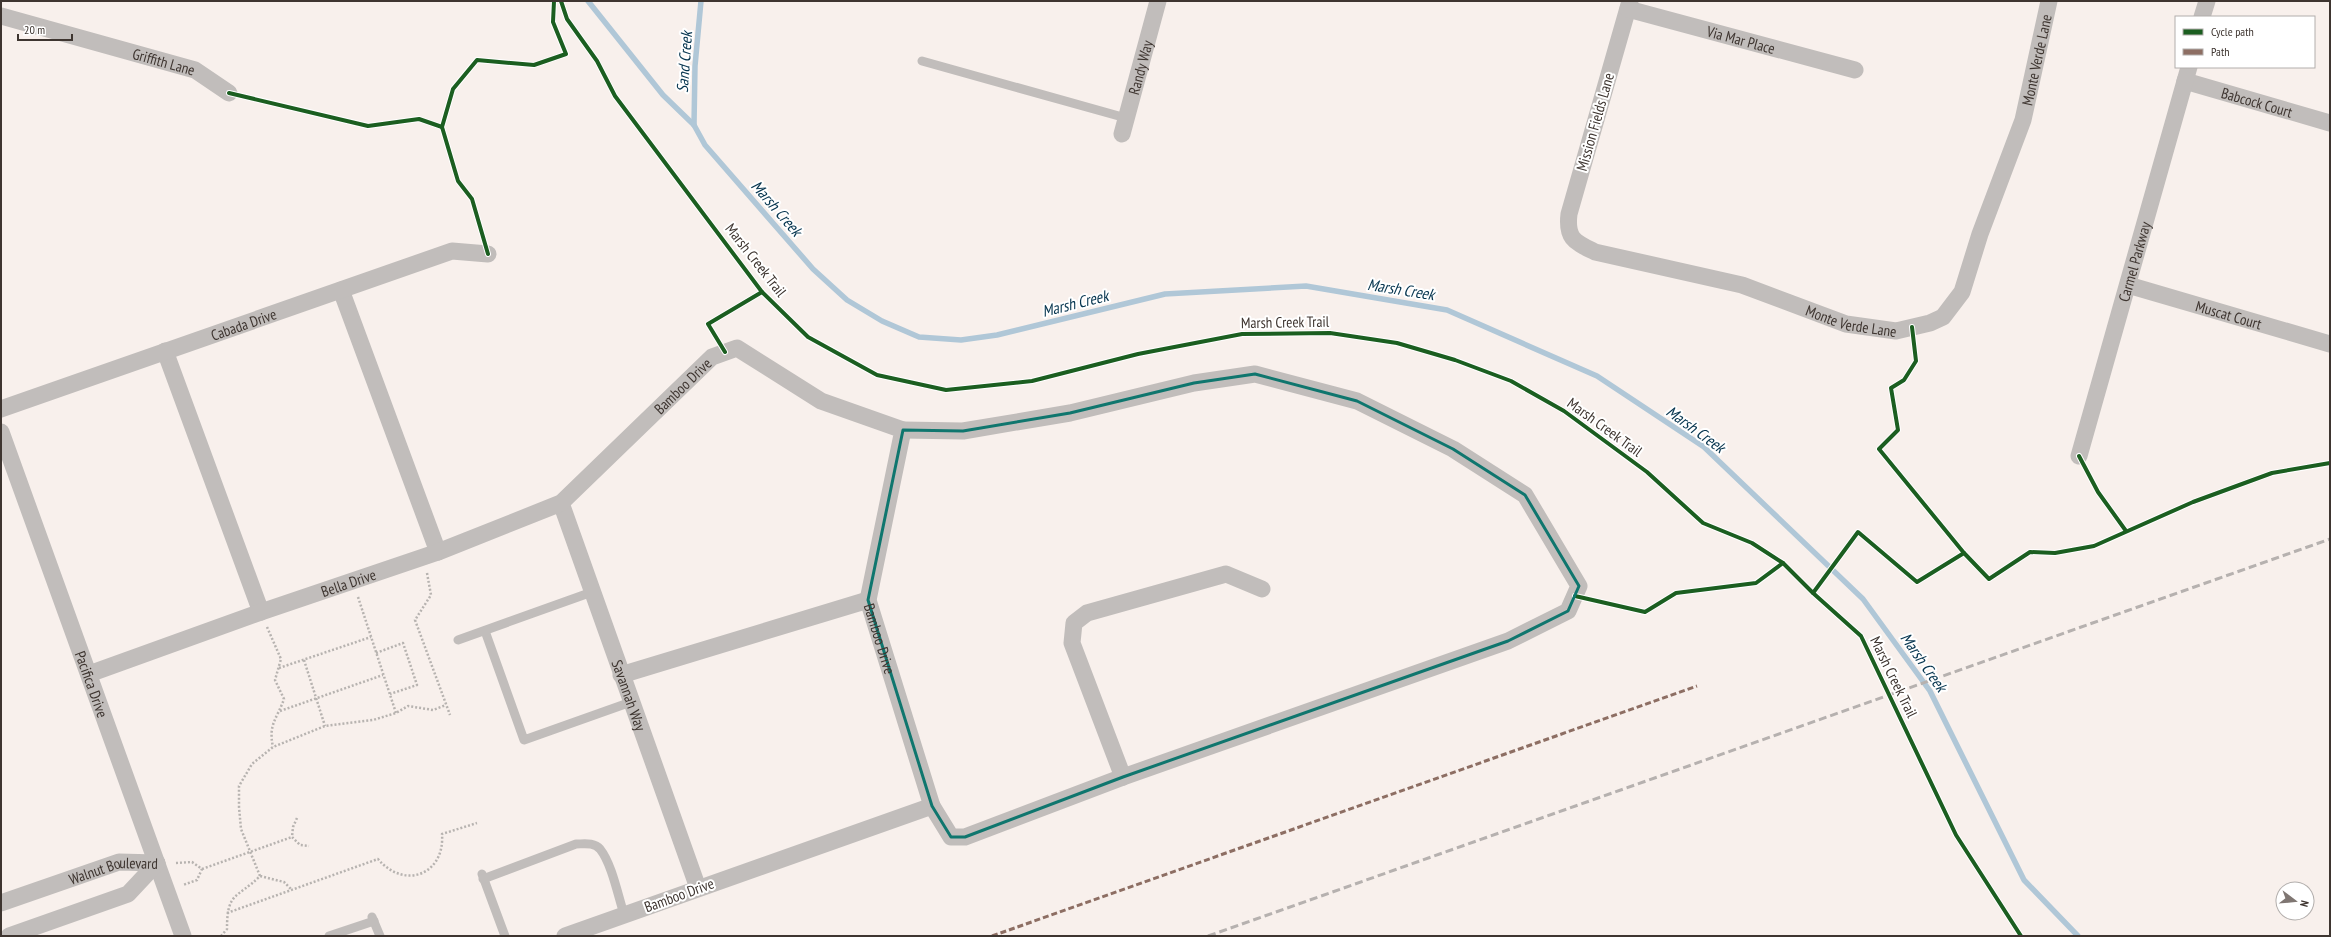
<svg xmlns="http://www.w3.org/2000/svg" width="2331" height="937" font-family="'PT Sans Narrow',sans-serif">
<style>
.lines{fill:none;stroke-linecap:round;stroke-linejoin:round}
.stream{stroke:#b0c7d7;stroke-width:5.5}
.path{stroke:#b7b3b0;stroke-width:2.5;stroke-dasharray:2 2;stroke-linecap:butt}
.lane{stroke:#c1bdbb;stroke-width:9}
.street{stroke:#c1bdbb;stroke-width:17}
.rail{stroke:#b6b1af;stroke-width:3;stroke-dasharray:8 4;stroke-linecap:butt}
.quiet{stroke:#8d6e63;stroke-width:3;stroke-dasharray:6 3;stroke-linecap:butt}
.cycleway-casing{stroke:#fff;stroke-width:6}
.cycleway{stroke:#1b5e20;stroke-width:4}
.marked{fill:none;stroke:#0f766e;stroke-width:3;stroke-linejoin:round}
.labels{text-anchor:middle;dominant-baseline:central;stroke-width:4;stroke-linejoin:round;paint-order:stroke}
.street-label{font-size:15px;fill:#3e3530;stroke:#fff}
.water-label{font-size:16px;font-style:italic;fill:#05344e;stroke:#fff}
</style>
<rect width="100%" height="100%" fill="#f8f0ec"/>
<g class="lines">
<g class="stream">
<polyline points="588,1 663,95 694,125 705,145 813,269 847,300 882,321 919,337 961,340 997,335 1165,294 1306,286 1447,310 1597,376 1704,447 1863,599 1930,691 2024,880 2078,936"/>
<polyline points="694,125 695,66 701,1"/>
</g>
<g class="path">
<polyline points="427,573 431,595 415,620 450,715"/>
<polyline points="358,597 396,713"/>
<path d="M 267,627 L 281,659 L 275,680 L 284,699 C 277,719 268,724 273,747"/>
<polyline points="376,653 403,643 417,685 390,694"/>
<polyline points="304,660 325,726"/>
<polyline points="279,668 371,637"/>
<polyline points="280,711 383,675"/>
<polyline points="297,818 293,827 292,837 300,845 309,846"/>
<polyline points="176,863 192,862 202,869 197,880 183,885"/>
<polyline points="202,869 292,837"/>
<polyline points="260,876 241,829 239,807 239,786 252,764 273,747 325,726 373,720 396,713 408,706 433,710 446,705"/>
<path d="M 227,913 L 378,859 C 404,890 445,875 442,834 L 477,823"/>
<path d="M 221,936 L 227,929 C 227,891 237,899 260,876 L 284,882 L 291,889"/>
</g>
<g class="lane">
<polyline points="922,61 1126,118"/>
<polyline points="485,631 524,740 631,702"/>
<polyline points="458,640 592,592"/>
<polyline points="482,874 505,936"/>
<path d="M 483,879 L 576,844 C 584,844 594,842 600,849 C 612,864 618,896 624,914"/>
<polyline points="372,917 380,936"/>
<polyline points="329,936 374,921"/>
</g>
<g class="street">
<path id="s1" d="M 1630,1 L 1569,214 C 1566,239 1575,242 1595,252 L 1742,285 L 1846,324 L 1896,331 L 1930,323 L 1943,317 L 1962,292 L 1980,234 L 2023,120 L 2049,1"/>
<path id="s2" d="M 1628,9 L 1855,70"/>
<path id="s3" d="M 1,16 L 195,70 L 229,93"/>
<polyline points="2202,17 2207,1"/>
<path id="s4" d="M 2185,81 L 2330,123"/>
<path id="s5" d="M 1122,134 L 1158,1"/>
<path id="s6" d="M 2128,285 L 2330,344"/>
<polyline points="341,290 438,552"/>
<polyline points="165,351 261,612"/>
<path id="s7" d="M 1,409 L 452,251 L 488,254"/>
<polyline points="903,430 963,431 1070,413 1194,383 1255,374 1357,401 1453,449 1525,495 1579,586 1568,611 1508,641 1123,777 965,837 951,837 932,806"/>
<path id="s8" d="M 1,432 L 183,936"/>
<path id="s9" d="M 2079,456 L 2189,67"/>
<path id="s10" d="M 561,503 L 698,888"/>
<path id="s11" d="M 89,674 L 261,612 L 438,552 L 561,503 L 712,357 L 737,348 L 821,401 L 903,430 L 868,600 L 932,806 L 565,936"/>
<polyline points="621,675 868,600"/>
<polyline points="1123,777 1072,643 1074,623 1087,613 1226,574 1262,589"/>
<path id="s12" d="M 1,903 L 119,862 L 157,863"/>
<polyline points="9,936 128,894 157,863"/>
</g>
<polyline class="rail" points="1208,936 2330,539"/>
<polyline class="quiet" points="992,936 1697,686"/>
<g class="cycleway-casing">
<g id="cycleway">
<polyline points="561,1 567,19 597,61 615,96 762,292 808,337 877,375 946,390 1032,381 1138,354 1242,334 1330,333 1397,343 1455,360 1511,381 1564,411 1647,472 1703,523 1752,543 1783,563 1813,593 1861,636 1956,835 2021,936"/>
<polyline points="229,93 368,126 419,119 442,127"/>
<polyline points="488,254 472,199 458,181 442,127 453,89 477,60 534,65 566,54 553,22 554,1"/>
<polyline points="1912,327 1916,361 1904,380 1891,388 1898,430 1879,449 1964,553"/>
<polyline points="725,352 708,324 762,292"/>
<polyline points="2079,456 2098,492 2126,531"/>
<polyline points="1813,593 1858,532 1917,582 1964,553 1989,579 2030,552 2055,553 2094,546 2193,502 2272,473 2330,463"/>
<polyline points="1575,596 1645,612 1676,593 1756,583 1783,563"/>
</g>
</g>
<use href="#cycleway" class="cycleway"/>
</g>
<path class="marked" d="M 1255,374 L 1357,401 L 1453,449 L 1525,495 L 1579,586 L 1568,611 L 1508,641 L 1123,777 L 965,837 L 951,837 L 932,806 L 868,600 L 903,430 L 963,431 L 1070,413 L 1194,383 Z"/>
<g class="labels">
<g class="street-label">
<text stroke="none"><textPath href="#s2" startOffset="117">Via Mar Place</textPath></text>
<text stroke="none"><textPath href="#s1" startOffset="910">Monte Verde Lane</textPath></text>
<text stroke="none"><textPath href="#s3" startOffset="169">Griffith Lane</textPath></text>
<text stroke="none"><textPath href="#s5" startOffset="69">Randy Way</textPath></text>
<text stroke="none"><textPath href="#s4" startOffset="75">Babcock Court</textPath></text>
<text transform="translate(1595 122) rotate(-74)">Mission Fields Lane</text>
<text transform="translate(756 260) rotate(52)">Marsh Creek Trail</text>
<text stroke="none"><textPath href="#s9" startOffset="202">Carmel Parkway</textPath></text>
<text stroke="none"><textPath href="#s6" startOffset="105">Muscat Court</textPath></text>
<text stroke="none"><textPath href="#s1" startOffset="539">Monte Verde Lane</textPath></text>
<text transform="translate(1285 322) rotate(-1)">Marsh Creek Trail</text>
<text stroke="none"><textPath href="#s7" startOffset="257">Cabada Drive</textPath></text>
<text stroke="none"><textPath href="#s11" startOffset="671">Bamboo Drive</textPath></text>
<text transform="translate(1605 427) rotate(36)">Marsh Creek Trail</text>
<text stroke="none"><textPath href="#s11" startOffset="275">Bella Drive</textPath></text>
<text stroke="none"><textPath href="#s11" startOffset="1139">Bamboo Drive</textPath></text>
<text transform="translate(1894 677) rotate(64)">Marsh Creek Trail</text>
<text stroke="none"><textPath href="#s8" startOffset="268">Pacifica Drive</textPath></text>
<text stroke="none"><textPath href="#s10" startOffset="204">Savannah Way</textPath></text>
<text stroke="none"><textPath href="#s12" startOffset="118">Walnut Boulevard</textPath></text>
<text transform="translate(679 895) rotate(-20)">Bamboo Drive</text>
</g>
<g class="water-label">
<text transform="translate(684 62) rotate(-86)">Sand Creek</text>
<text transform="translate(777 208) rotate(49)">Marsh Creek</text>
<text transform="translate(1401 289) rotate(9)">Marsh Creek</text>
<text transform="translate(1075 303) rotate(-14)">Marsh Creek</text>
<text transform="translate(1696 429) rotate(36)">Marsh Creek</text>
<text transform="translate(1924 662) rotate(55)">Marsh Creek</text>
</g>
</g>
<rect width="2331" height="937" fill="none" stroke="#3e3530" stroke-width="4"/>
<rect x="2175" y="16" width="140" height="52" fill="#ffffff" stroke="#b2aeac"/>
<rect x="2183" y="29" width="20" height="6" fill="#1b5e20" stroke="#b2aeac"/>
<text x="2211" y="36" font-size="12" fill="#3e3530">Cycle path</text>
<rect x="2183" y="49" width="20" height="6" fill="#8d6e63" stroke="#b2aeac"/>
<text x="2211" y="56" font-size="12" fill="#3e3530">Path</text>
<g transform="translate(2295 901) rotate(106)"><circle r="19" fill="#ffffff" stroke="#b2aeac"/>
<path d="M0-3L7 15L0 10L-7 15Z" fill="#7f7672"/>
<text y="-6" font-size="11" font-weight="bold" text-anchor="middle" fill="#3e3530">N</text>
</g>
<path d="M18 34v6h54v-6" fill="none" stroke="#3e3530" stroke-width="2"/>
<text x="24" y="34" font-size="12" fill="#3e3530" stroke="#ffffff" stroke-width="3" paint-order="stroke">20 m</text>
</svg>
